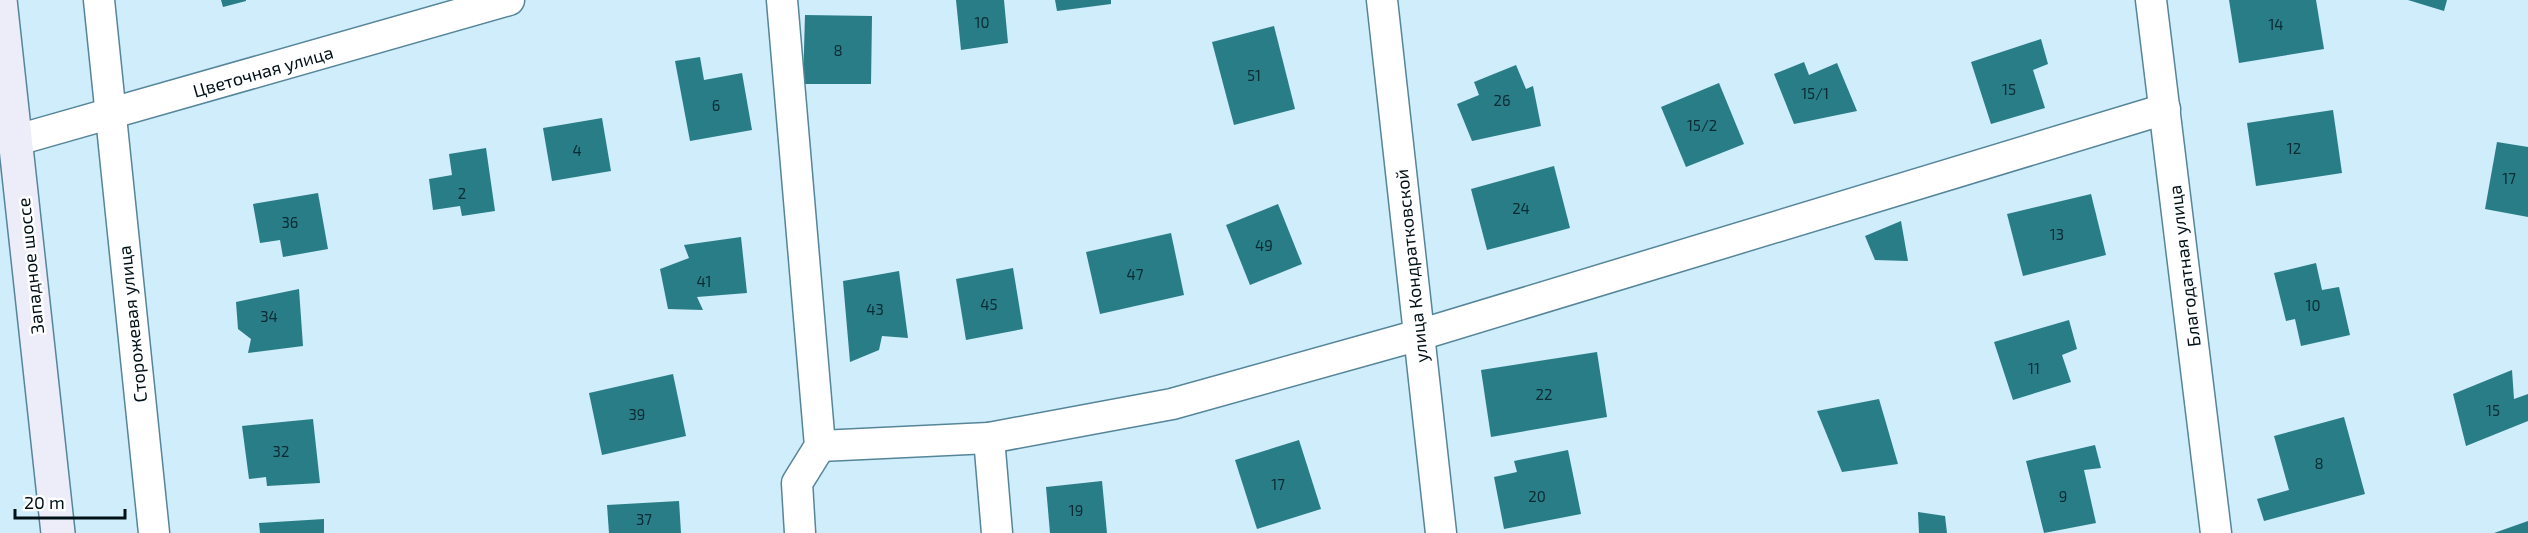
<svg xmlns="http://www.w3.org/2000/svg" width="2528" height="533" font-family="'Exo 2',sans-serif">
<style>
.building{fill:#297d87}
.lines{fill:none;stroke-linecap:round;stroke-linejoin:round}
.street-casing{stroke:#568599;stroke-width:33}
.secondary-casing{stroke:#568599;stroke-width:36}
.street{stroke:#fff;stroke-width:30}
.secondary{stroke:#ededfa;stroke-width:33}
.labels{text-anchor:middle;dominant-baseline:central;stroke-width:5;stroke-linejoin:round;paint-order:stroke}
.number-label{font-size:15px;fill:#0a2b33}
.street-label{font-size:18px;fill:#001017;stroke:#fff}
</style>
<rect width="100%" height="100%" fill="#cfedfa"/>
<g class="building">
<polygon points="221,0 246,0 246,1 223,7"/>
<polygon points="956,0 1004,0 1008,43 961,50"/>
<polygon points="1055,0 1111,0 1111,4 1057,11"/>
<polygon points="2229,0 2316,0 2324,49 2239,63"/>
<polygon points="2408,0 2447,0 2444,11"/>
<polygon points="805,15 872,16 871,84 803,84"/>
<polygon points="1274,26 1295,109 1234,125 1212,42"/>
<polygon points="2041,39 2048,64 2033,70 2045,108 1991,124 1971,62"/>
<polygon points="700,57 704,80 742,73 752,130 690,141 675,61"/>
<polygon points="1804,62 1809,75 1837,63 1857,111 1794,124 1774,74"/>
<polygon points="1516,65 1526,89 1533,86 1541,126 1472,141 1457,104 1479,95 1474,82"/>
<polygon points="1719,83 1744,144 1686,167 1661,107"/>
<polygon points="2333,110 2342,173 2256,186 2247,123"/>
<polygon points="602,118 611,171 552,181 543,128"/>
<polygon points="2497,142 2528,147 2528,217 2485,209"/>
<polygon points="486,148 495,211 462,216 460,206 433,210 429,179 452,175 449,154"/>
<polygon points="1554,166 1570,228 1487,250 1471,189"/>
<polygon points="318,193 328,249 283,257 280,240 260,243 253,204"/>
<polygon points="2091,194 2106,255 2023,276 2007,214"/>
<polygon points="1278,204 1302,264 1250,285 1226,225"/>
<polygon points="1901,221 1908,261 1875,260 1865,236"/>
<polygon points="1171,233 1184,295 1100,314 1086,252"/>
<polygon points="741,237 747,293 697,297 703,310 668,309 660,269 689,258 684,245"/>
<polygon points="2316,263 2322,290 2339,287 2350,335 2301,346 2295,319 2286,321 2274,273"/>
<polygon points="1013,268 1023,329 966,340 956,279"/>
<polygon points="899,271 908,338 882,336 879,350 850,362 843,281"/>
<polygon points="299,289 303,346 248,353 251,339 238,329 236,302"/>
<polygon points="2069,320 2077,349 2062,355 2071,382 2013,400 1994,342"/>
<polygon points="1597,352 1607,417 1491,437 1481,370"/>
<polygon points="2512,370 2514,399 2528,394 2528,421 2466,446 2453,394"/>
<polygon points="673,374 686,436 602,455 589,393"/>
<polygon points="1879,399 1898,464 1842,472 1817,411"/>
<polygon points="2344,417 2365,494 2264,521 2257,499 2289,490 2274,436"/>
<polygon points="313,419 320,483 267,486 266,477 249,479 242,426"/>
<polygon points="1299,440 1321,509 1257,529 1235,460"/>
<polygon points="2095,445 2101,468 2084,470 2096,523 2044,533 2026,461"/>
<polygon points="1568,450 1581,514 1504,529 1494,477 1517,472 1514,461"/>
<polygon points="1102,481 1107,533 1050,533 1046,487"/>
<polygon points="679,501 681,533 609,533 607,505"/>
<polygon points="1918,512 1945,516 1947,533 1919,533"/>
<polygon points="324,519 324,533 260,533 259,523"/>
<polygon points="2528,521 2528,533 2494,533"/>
</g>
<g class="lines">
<g class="street-casing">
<g id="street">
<polyline points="99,0 154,533"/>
<polyline points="782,0 820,446 797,483 800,533"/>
<polyline points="1382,0 1441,533"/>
<polyline points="2151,0 2216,533"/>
<polyline points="17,140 509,0"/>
<polyline points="989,438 997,533"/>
<polyline points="820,446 989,438 1172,404 1419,335 2165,109"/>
</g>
</g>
<g class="secondary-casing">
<polyline id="secondary" points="0,0 58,533"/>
</g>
<use href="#street" class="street"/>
<use href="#secondary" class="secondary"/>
</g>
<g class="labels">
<g class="number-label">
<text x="982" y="22">10</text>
<text x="2276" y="24">14</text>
<text x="838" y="50">8</text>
<text x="1254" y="75">51</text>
<text x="2009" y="89">15</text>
<text x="1815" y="93">15/1</text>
<text x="1502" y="100">26</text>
<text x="716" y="105">6</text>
<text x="1702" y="125">15/2</text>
<text x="2294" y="148">12</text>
<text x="577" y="150">4</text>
<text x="2509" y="178">17</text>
<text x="462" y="193">2</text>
<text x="1521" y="208">24</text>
<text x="290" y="222">36</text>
<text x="2057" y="234">13</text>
<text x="1264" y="245">49</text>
<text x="1135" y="274">47</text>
<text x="704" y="281">41</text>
<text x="989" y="304">45</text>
<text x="2313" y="305">10</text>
<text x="875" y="309">43</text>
<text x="269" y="316">34</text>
<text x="2034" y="368">11</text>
<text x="1544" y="394">22</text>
<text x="2493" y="410">15</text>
<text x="637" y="414">39</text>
<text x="281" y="451">32</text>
<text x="2319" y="463">8</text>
<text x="1278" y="484">17</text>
<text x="1537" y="496">20</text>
<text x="2063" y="496">9</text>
<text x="1076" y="510">19</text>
<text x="644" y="519">37</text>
</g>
<g class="street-label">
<text transform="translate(263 71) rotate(-16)">Цветочная улица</text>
<text transform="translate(30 266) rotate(-96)">Западное шоссе</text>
<text transform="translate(1411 266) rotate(-96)">улица Кондратковской</text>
<text transform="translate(2184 266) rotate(-97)">Благодатная улица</text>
<text transform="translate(132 324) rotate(-96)">Сторожевая улица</text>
</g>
</g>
<path d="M15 509v9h110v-9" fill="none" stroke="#001017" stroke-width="3"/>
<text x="24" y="509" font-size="18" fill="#001017" stroke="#ffffff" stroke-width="4.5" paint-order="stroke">20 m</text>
</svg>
